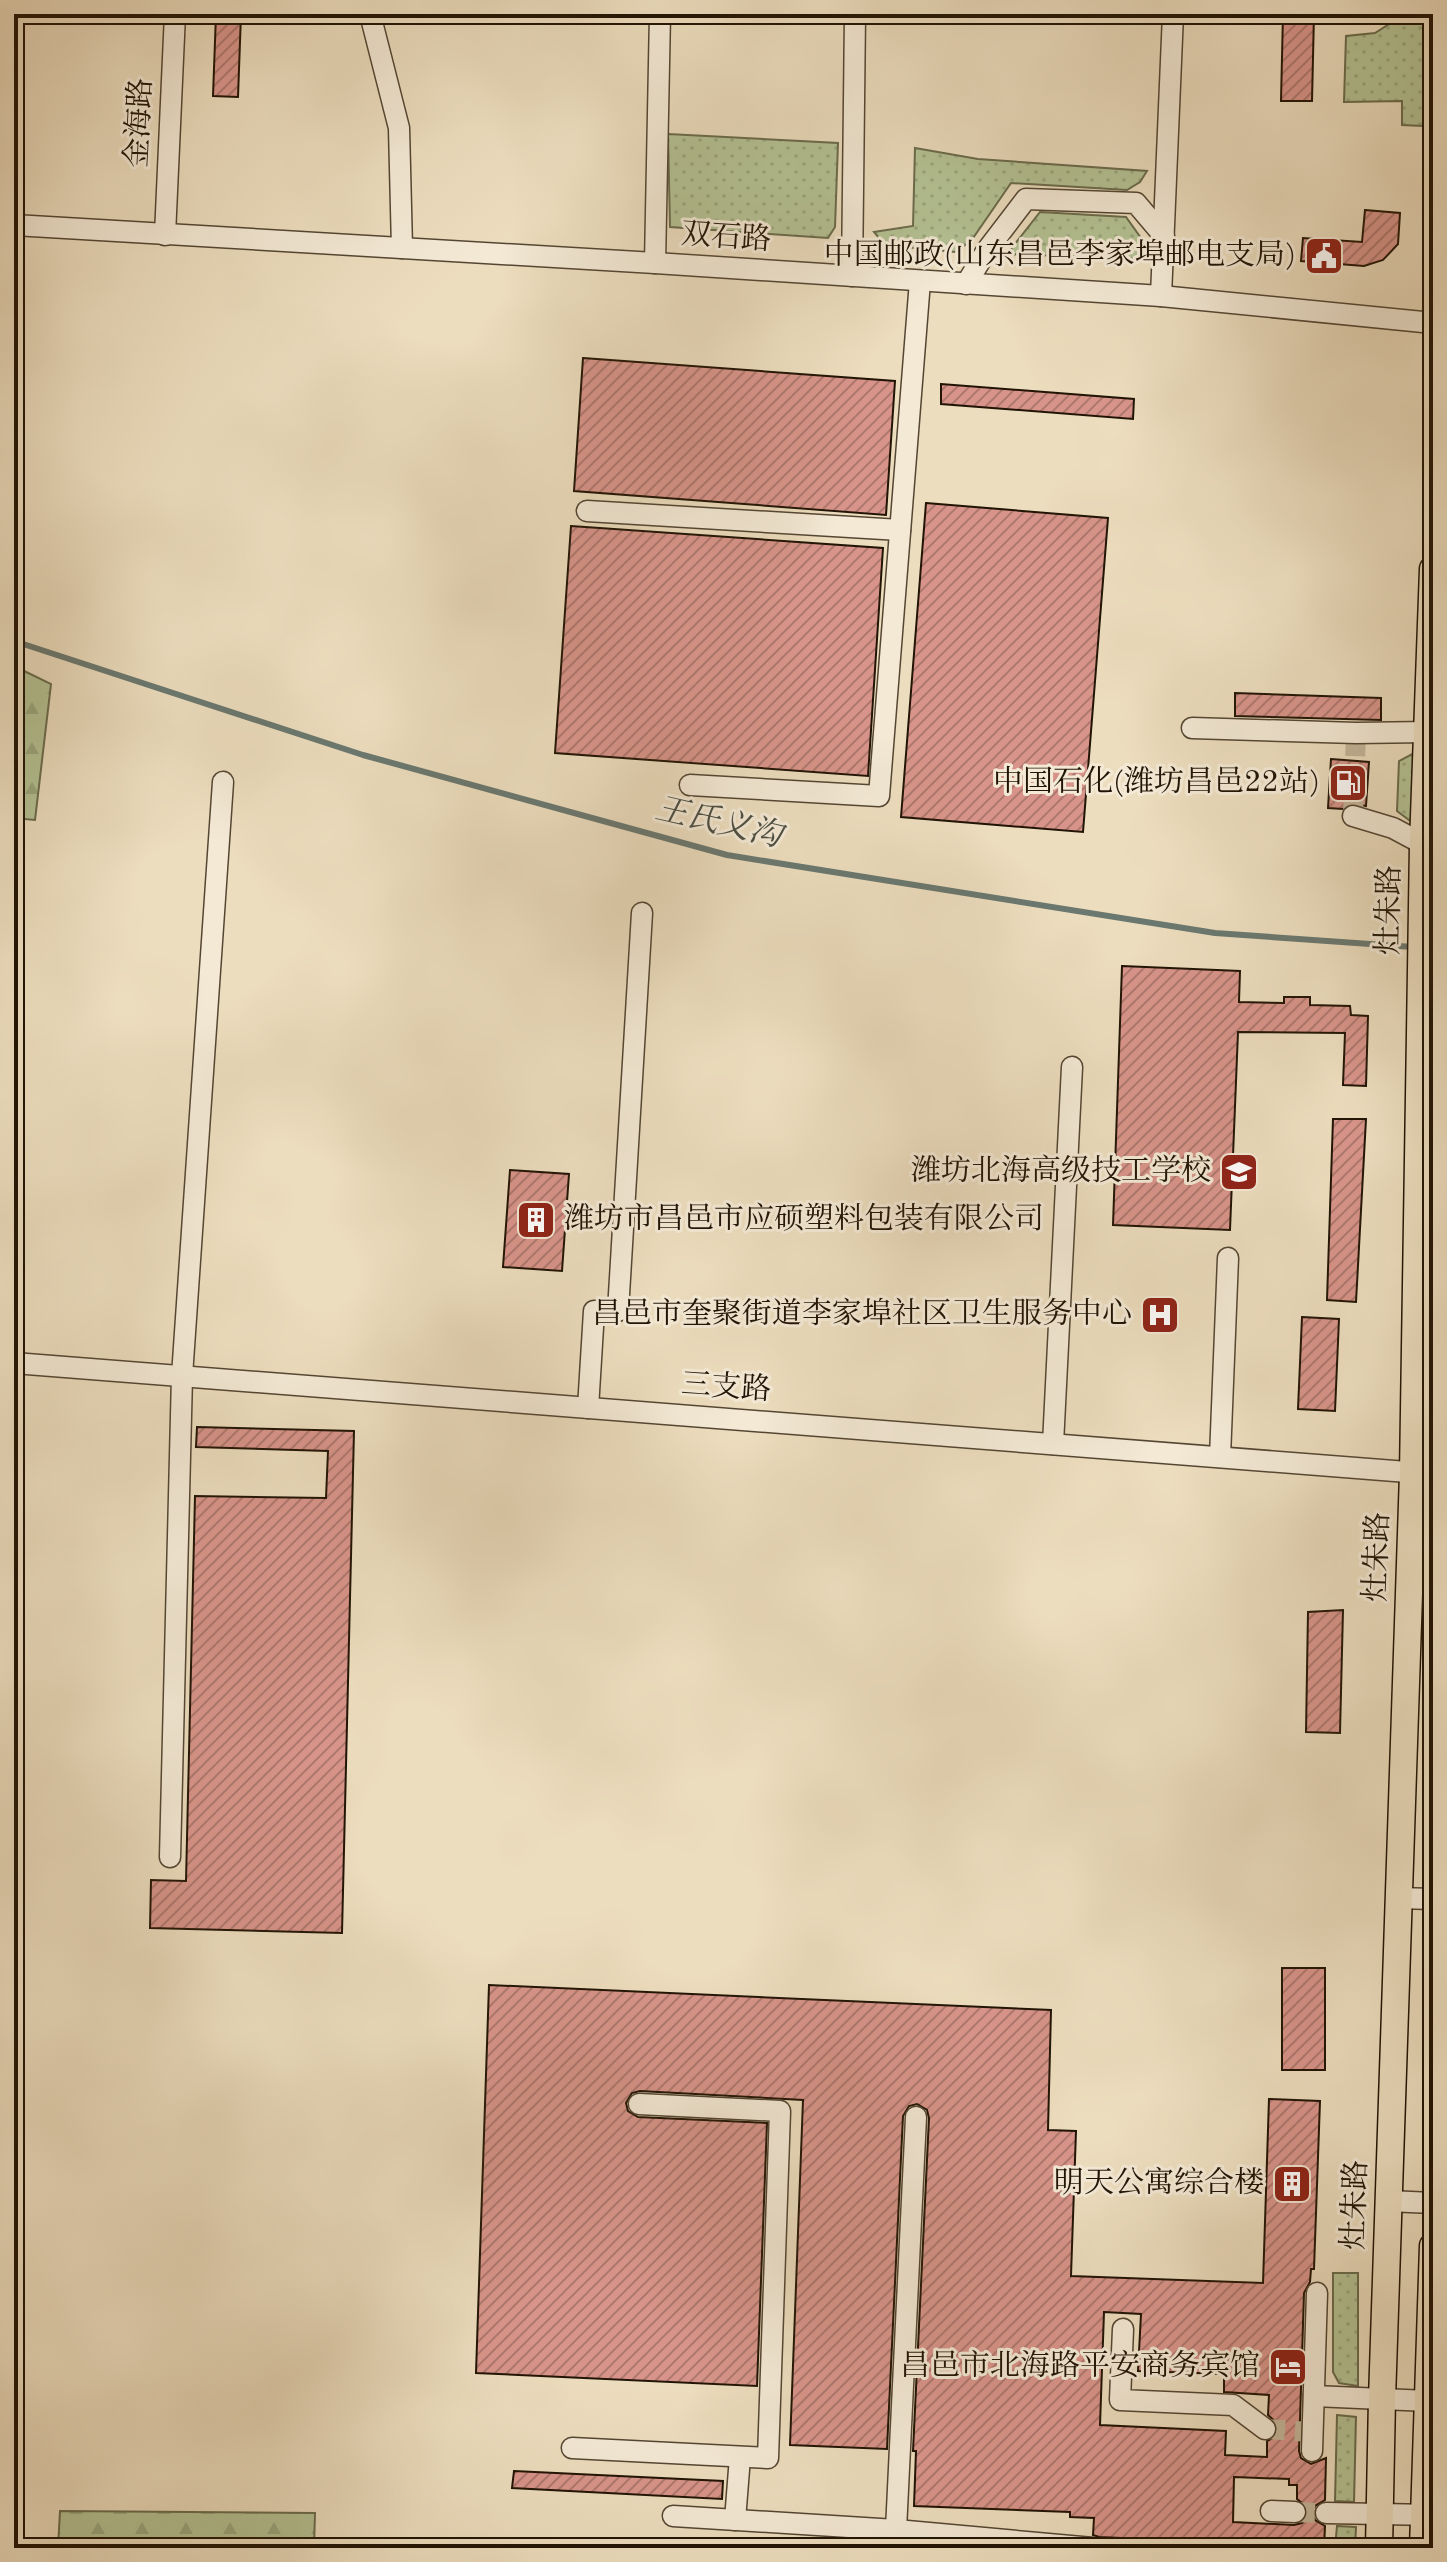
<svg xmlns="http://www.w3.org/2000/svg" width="1447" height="2562" font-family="'Old Standard TT','Noto Serif SC',serif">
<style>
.forest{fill:url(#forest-firs);stroke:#6a6b4c;stroke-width:2}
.garden{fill:url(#garden-dots);stroke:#6a6b4c;stroke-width:2}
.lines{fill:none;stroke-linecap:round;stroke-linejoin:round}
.stream{stroke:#6a7870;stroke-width:6}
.building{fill:url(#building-hatch);stroke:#211405;stroke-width:2;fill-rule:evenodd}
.minor-tunnel{stroke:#c3b599;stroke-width:20;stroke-dasharray:20 10;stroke-linecap:butt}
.minor-casing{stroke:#544633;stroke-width:23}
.major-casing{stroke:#211405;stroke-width:29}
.minor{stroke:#f3e9d5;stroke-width:20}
.major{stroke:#ecddbe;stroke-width:26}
.labels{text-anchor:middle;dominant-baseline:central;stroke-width:6;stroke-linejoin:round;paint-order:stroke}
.street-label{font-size:30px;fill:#211405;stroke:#f3e9d5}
.poi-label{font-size:30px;fill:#211405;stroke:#f3e9d5;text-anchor:end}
.water-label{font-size:32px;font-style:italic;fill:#4b4e43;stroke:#f3e9d5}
</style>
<defs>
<pattern id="forest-firs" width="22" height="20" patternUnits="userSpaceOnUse" patternTransform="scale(2)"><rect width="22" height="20" fill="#b4c294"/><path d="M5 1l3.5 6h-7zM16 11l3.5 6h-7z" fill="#9aa67e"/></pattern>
<pattern id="garden-dots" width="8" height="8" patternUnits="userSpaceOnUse" patternTransform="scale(2)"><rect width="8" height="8" fill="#b4c294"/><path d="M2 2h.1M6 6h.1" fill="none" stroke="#9aa67e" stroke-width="1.8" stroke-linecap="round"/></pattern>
<pattern id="building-hatch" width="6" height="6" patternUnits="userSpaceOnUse" patternTransform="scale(2)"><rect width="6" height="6" fill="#d8948a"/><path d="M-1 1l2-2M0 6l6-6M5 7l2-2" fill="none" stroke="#af786f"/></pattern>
</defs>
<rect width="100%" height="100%" fill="#ecddbe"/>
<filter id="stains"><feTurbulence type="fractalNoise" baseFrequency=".0025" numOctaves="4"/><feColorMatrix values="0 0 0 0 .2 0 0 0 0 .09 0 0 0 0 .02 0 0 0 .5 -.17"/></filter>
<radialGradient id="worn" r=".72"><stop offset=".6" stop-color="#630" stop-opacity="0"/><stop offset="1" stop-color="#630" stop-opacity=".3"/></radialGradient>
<g class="forest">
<polygon points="14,666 51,684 35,820 14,818"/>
<polygon points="60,2511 315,2513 314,2548 58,2548"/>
</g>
<g class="garden">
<polygon points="1405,14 1429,14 1423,126 1402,125 1402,101 1344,102 1346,36 1375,33"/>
<polygon points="668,134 838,143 835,227 828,238 670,227"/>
<polygon points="915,148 978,159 1147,171 1140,182 1127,190 1011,183 971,241 955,252 885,245 874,232 913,226"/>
<polygon points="1040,212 1126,217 1146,245 1144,259 1007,254"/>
<polygon points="1416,752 1413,823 1397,811 1399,761"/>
<polygon points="1333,2273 1358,2273 1358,2386 1339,2383 1333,2372"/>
<polygon points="1337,2415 1356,2417 1354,2502 1335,2501"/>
<polygon points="1337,2526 1356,2527 1355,2548 1335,2548"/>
</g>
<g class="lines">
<polyline class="stream" points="14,641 363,755 727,855 1215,933 1413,947"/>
</g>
<g class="building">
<polygon points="216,14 241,14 238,97 213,96"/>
<polygon points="1283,14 1314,14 1312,101 1281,101"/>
<polygon points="1365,210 1400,213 1398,244 1383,260 1364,266 1301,261 1303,238 1362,242"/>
<polygon points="583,358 895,381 886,515 574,491"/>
<polygon points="941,384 1134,399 1133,419 941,404"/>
<polygon points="926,503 1108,518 1083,832 901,817"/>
<polygon points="571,526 883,548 868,776 555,753"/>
<polygon points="1235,693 1381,698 1381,720 1235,716"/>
<polygon points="1331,759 1369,762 1366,806 1351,803 1343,809 1328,808"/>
<polygon points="1122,966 1240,971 1239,1002 1284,1003 1284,997 1310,997 1310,1005 1350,1006 1351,1015 1368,1016 1366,1086 1343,1085 1345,1033 1238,1032 1230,1230 1113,1225"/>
<polygon points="1333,1119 1366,1119 1356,1302 1327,1300"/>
<polygon points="510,1170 569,1174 562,1271 503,1267"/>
<polygon points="1302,1317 1339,1319 1335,1411 1298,1409"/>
<polygon points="197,1427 354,1431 342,1933 150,1928 151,1880 186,1881 195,1496 326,1498 328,1451 196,1447"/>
<polygon points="1343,1610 1340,1733 1306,1732 1308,1612"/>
<rect x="1282" y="1968" width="43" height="102"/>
<path d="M 489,1985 L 1051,2010 L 1048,2130 L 1076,2131 L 1071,2276 L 1263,2283 L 1269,2099 L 1320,2101 L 1314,2269 L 1311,2269 L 1310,2282 L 1304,2293 L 1299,2451 L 1301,2458 L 1311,2464 L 1326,2458 L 1325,2500 L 1315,2506 L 1313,2514 L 1315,2520 L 1325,2526 L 1324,2547 L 1099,2537 L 1093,2535 L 1094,2518 L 1070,2517 L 1070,2512 L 914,2506 L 916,2451 L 913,2451 L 929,2118 L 927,2110 L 917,2104 L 909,2106 L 903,2116 L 887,2449 L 790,2445 L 803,2100 L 640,2091 L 632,2093 L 626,2103 L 628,2111 L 638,2117 L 767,2123 L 757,2386 L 476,2373 ZM 1104,2312 L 1141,2314 L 1138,2371 L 1224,2374 L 1224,2392 L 1269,2395 L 1268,2415 L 1277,2423 L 1278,2430 L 1275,2437 L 1267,2441 L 1267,2457 L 1225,2455 L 1226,2431 L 1100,2425 ZM 1234,2477 L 1289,2479 L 1289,2485 L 1297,2485 L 1297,2499 L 1307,2507 L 1306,2518 L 1302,2523 L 1294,2525 L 1233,2522 Z"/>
<polygon points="514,2471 723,2481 722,2499 512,2488"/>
</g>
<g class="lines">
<g class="minor-tunnel">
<polyline points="1353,816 1356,733"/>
<polyline points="1265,2429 1312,2432"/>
<polyline points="1295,2512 1326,2513"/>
</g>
<g class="minor-casing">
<g id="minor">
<polyline points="370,14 399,128 402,248"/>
<polyline points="14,225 655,263 1161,296 1433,323"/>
<polyline points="165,235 175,14"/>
<polyline points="655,263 660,14"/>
<polyline points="852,276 855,14"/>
<polyline points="966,284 987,250 1026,199 1136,203 1164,236"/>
<polyline points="1161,296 1173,14"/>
<polyline points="587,511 900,530"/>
<polyline points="1192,728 1356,733 1428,732"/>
<polyline points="690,785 879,796 920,281"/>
<polyline points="1353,816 1393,828 1423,844"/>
<polyline points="14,1363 1433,1474"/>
<polyline points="588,1408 594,1311 618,1311 642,913"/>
<polyline points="1053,1444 1072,1067"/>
<polyline points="1220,1457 1228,1258"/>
<polyline points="170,1857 182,1376 223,782"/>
<polyline points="1398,1898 1433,1899"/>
<polyline points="1388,2201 1433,2203"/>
<polyline points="1123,2329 1120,2400 1233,2405 1265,2429"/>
<polyline points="1314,2396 1428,2401"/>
<polyline points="572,2448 768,2458 780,2111 639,2104"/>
<polyline points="1312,2451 1317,2293"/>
<polyline points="1271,2511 1295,2512"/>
<polyline points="1326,2513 1433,2515"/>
<polyline points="673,2516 896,2530 1093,2548"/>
<polyline points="735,2520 740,2457"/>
<polyline points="896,2530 916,2117"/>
</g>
</g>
<g class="major-casing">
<g id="major">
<polyline points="1379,2548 1382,2399 1413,1474 1423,844 1433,569"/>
<polyline points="1423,2548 1433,2246"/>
</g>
</g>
<use href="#minor" class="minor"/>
<use href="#major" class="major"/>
</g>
<defs>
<g id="civic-square" transform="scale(2)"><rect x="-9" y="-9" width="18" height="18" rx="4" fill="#8f2418" stroke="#f3e9d5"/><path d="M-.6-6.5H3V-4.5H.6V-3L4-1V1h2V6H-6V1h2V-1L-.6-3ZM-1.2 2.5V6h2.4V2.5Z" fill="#fff"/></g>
<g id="fuel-square" transform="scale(2)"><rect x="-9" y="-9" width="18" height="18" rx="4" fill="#8f2418" stroke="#f3e9d5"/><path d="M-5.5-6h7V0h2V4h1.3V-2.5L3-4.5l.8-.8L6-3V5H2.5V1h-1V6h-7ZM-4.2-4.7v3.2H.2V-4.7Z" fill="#fff"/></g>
<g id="school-square" transform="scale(2)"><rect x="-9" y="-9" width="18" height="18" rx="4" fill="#8f2418" stroke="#f3e9d5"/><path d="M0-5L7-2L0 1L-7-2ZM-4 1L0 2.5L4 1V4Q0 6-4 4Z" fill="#fff"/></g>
<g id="building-square" transform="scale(2)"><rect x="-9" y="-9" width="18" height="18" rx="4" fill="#8f2418" stroke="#f3e9d5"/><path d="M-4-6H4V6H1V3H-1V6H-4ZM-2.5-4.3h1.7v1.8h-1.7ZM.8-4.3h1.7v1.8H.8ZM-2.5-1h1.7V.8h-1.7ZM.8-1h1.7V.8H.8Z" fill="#fff"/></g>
<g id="hospital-square" transform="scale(2)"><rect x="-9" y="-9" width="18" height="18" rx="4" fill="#8f2418" stroke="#f3e9d5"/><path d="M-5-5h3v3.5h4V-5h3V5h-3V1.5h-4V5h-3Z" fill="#fff"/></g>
<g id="hotel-square" transform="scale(2)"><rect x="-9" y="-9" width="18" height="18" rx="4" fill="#8f2418" stroke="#f3e9d5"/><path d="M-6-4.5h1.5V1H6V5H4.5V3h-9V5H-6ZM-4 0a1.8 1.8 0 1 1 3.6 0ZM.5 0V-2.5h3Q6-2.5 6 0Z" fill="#fff"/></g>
</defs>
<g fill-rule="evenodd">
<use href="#civic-square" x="1324" y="256"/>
<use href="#fuel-square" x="1348" y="783"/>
<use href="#school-square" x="1239" y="1172"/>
<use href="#building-square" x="536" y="1220"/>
<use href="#hospital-square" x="1160" y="1315"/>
<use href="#building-square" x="1292" y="2184"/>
<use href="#hotel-square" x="1288" y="2367"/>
</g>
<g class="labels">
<g class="street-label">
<text transform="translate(140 123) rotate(-87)">金海路</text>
<text transform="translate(726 238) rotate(4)">双石路</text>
<text transform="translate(1390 910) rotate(-89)">灶朱路</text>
<text transform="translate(726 1388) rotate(4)">三支路</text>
<text transform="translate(1378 1557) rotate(-88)">灶朱路</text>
<text transform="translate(1356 2205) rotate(-88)">灶朱路</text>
</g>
<g class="poi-label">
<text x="1296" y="256">中国邮政(山东昌邑李家埠邮电支局)</text>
<text x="1320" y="783">中国石化(潍坊昌邑22站)</text>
<text x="1211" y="1172">潍坊北海高级技工学校</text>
<text x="564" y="1220" text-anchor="start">潍坊市昌邑市应硕塑料包装有限公司</text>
<text x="1132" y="1315">昌邑市奎聚街道李家埠社区卫生服务中心</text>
<text x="1264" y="2184">明天公寓综合楼</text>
<text x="1260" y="2367">昌邑市北海路平安商务宾馆</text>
</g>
<g class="water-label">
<text transform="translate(718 824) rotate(13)">王氏义沟</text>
</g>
</g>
<rect width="1447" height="2562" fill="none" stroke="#ecddbe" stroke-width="48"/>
<rect x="16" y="16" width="1415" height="2530" fill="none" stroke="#211405" stroke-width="4"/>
<rect x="24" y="24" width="1399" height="2514" fill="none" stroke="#211405" stroke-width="2"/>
<rect width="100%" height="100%" filter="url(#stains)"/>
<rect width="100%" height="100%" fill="url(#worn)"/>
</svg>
